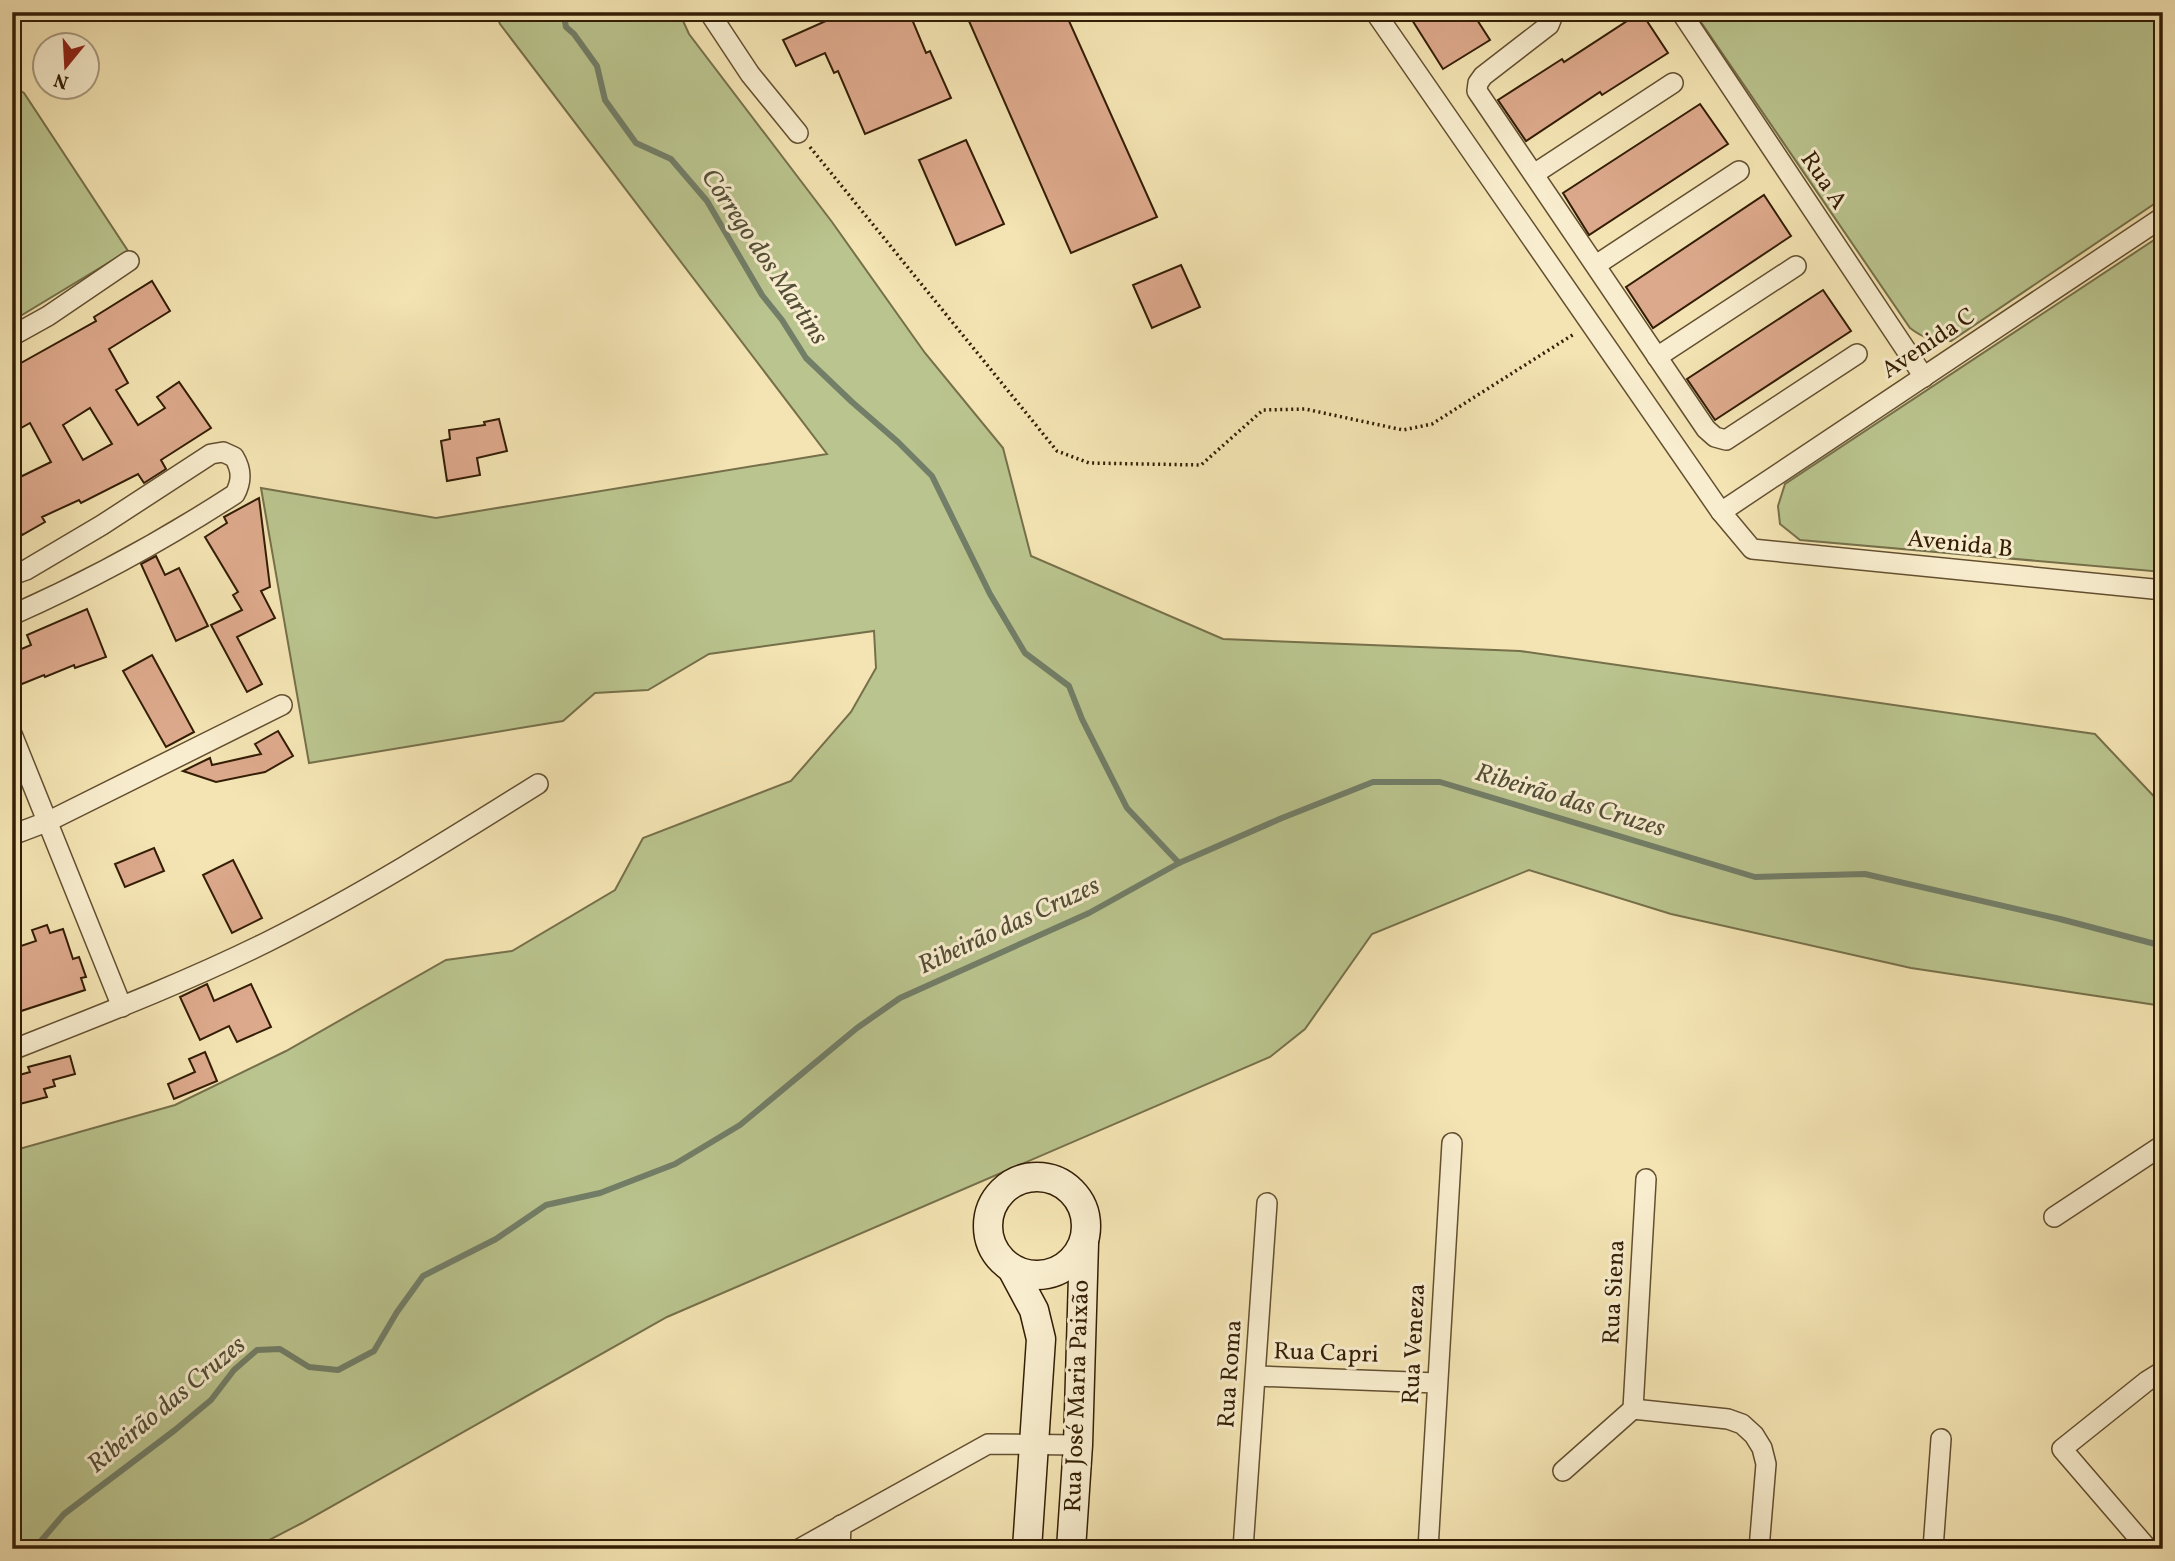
<svg xmlns="http://www.w3.org/2000/svg" width="2175" height="1561" font-family="Vollkorn,serif">
<style>
.green{fill:#bac48e;stroke:#76704a;stroke-width:2}
.lines{fill:none;stroke-linecap:round;stroke-linejoin:round}
.stream{stroke:#727e68;stroke-width:6}
.building{fill:#dda98c;stroke:#331d05;stroke-width:2;fill-rule:evenodd}
.street-casing{stroke:#634f30;stroke-width:22}
.secondary-casing{stroke:#331d05;stroke-width:31}
.path{stroke:#331d05;stroke-width:3.5;stroke-dasharray:2 3.5;stroke-linecap:butt}
.street{stroke:#f8edce;stroke-width:19}
.secondary{stroke:#f8edce;stroke-width:28}
.labels{text-anchor:middle;dominant-baseline:central;stroke-width:6;stroke-linejoin:round;paint-order:stroke}
.street-label{font-size:24px;fill:#331d05;stroke:#f8edce}
.water-label{font-size:26px;font-style:italic;fill:#524e37;stroke:#f8edce}
</style>
<rect width="100%" height="100%" fill="#f4e4b3"/>
<filter id="stains"><feTurbulence type="fractalNoise" baseFrequency=".00286" numOctaves="4"/><feColorMatrix values="0 0 0 0 .2 0 0 0 0 .09 0 0 0 0 .02 0 0 0 .5 -.17"/></filter>
<radialGradient id="worn" r=".72"><stop offset=".6" stop-color="#630" stop-opacity="0"/><stop offset="1" stop-color="#630" stop-opacity=".3"/></radialGradient>
<g class="green">
<polygon points="495,12 679,12 689,34 832,222 925,353 1003,448 1031,556 1223,639 1520,651 2095,734 2163,806 2163,1006 1911,968 1671,914 1529,870 1372,934 1305,1029 1270,1057 667,1317 302,1523 252,1549 12,1549 12,1151 175,1105 286,1051 446,960 512,951 615,890 643,838 791,781 851,712 876,668 874,631 709,654 648,690 595,693 563,721 309,763 261,488 436,518 827,454 500,24"/>
<path d="M 1694,12 L 2153,12 L 2163,26 L 2163,198 L 1951,341 C 1934,341 1924,339 1910,328 Z"/>
<polygon points="12,86 24,93 128,251 12,321"/>
<polygon points="2163,234 2163,572 1800,540 1780,524 1778,506 1785,484"/>
</g>
<g class="lines">
<g class="stream">
<polyline points="563,12 566,27 574,34 597,66 605,100 636,143 671,159 707,201 762,295 782,320 806,358 852,402 898,442 932,476 990,594 1025,653 1069,686 1082,719 1127,808 1179,863"/>
<polyline points="34,1549 64,1514 175,1430 211,1400 234,1370 257,1350 280,1349 309,1367 338,1370 374,1351 397,1312 423,1276 496,1239 546,1205 600,1193 675,1164 740,1125 857,1028 900,998 1089,913 1179,863 1282,818 1373,782 1440,782 1755,877 1865,874 2060,919 2163,946"/>
</g>
</g>
<g class="building">
<polygon points="846,12 909,12 926,53 930,51 951,98 865,134 838,71 834,73 825,53 796,66 783,40"/>
<polygon points="965,12 1065,12 1157,217 1071,253"/>
<polygon points="1407,12 1472,12 1490,40 1443,69"/>
<polygon points="1641,12 1668,53 1602,95 1600,92 1526,141 1498,100 1562,59 1564,62"/>
<polygon points="1700,104 1728,144 1589,235 1563,193"/>
<polygon points="966,140 1004,224 956,245 919,160"/>
<polygon points="1764,195 1791,236 1653,328 1626,287"/>
<polygon points="1181,265 1200,307 1152,328 1133,285"/>
<path d="M 152,281 L 170,311 L 109,349 L 128,383 L 116,390 L 138,425 L 165,408 L 157,397 L 179,382 L 211,428 L 161,460 L 166,469 L 144,483 L 138,474 L 81,503 L 79,500 L 42,517 L 45,522 L 22,535 L 12,516 L 12,481 L 51,462 L 30,423 L 12,433 L 12,368 L 96,321 L 94,317 ZM 90,408 L 112,444 L 83,460 L 63,425 Z"/>
<polygon points="1823,290 1851,331 1715,420 1687,379"/>
<polygon points="499,419 507,451 477,458 480,475 447,481 441,441 450,439 449,430 485,425 484,422"/>
<polygon points="259,498 270,587 261,591 275,618 237,637 262,684 247,692 211,625 242,610 233,595 238,592 205,537 227,523 224,517"/>
<polygon points="156,556 165,575 179,568 208,626 176,641 141,564"/>
<polygon points="87,609 106,657 75,668 74,665 45,677 44,675 12,688 12,653 31,645 27,635"/>
<polygon points="152,655 194,732 166,747 123,671"/>
<polygon points="278,731 293,756 265,772 216,782 183,771 210,758 212,765 261,754 255,744"/>
<polygon points="154,848 164,871 125,887 115,864"/>
<polygon points="233,860 262,918 232,933 203,875"/>
<polygon points="47,925 50,933 63,929 73,959 79,957 86,977 81,978 85,990 12,1014 12,994 20,992 12,969 12,949 36,941 32,930"/>
<polygon points="207,984 214,1001 251,984 271,1027 237,1042 229,1026 200,1040 180,997"/>
<polygon points="205,1052 217,1081 174,1099 168,1084 195,1072 189,1059"/>
<polygon points="70,1056 75,1074 53,1080 55,1086 44,1089 47,1097 12,1106 12,1077 30,1072 28,1067"/>
</g>
<g class="lines">
<g class="street-casing">
<g id="street">
<polyline points="709,12 750,74 798,133"/>
<polyline points="1375,12 1721,512 1752,549 2163,590"/>
<polyline points="1551,12 1553,15 1549,25 1483,76 1478,83 1477,91 1706,429 1715,437 1726,440 1857,354"/>
<polyline points="1681,12 1924,377"/>
<polyline points="1534,174 1673,83"/>
<polyline points="1596,265 1739,171"/>
<polyline points="12,336 48,316 129,261"/>
<polyline points="1657,357 1796,266"/>
<polyline points="1721,512 2163,217"/>
<path d="M 12,575 L 26,570 L 102,525 L 211,454 L 223,452 L 234,457 C 242,470 242,481 235,494 C 164,540 89,581 12,615"/>
<polyline points="12,734 122,1007"/>
<polyline points="12,835 49,821 282,705"/>
<path d="M 12,1050 C 98,1016 184,983 267,942 C 361,895 449,840 538,784"/>
<polyline points="2054,1217 2163,1145"/>
<polyline points="1256,1376 1437,1383"/>
<polyline points="1633,1409 1646,1179"/>
<polyline points="1563,1471 1633,1409 1728,1419 1742,1424 1754,1435 1762,1448 1766,1464 1759,1549"/>
<polyline points="799,1549 988,1444 1078,1445"/>
<polyline points="840,1549 841,1525"/>
<polyline points="1243,1549 1267,1203"/>
<polyline points="1428,1549 1452,1143"/>
<polyline points="1933,1549 1941,1439"/>
<polyline points="2148,1549 2062,1449 2147,1381 2163,1371"/>
</g>
</g>
<g class="secondary-casing">
<g id="secondary">
<circle cx="1037" cy="1226" r="49"/>
<polyline points="1012,1269 1034,1310 1041,1339 1027,1549"/>
<polyline points="1071,1549 1078,1445 1084,1243"/>
</g>
</g>
<polyline class="path" points="810,147 1057,451 1089,463 1201,465 1263,410 1305,409 1403,430 1432,424 1574,334"/>
<use href="#street" class="street"/>
<use href="#secondary" class="secondary"/>
</g>
<g class="labels">
<g class="street-label">
<text transform="translate(1823 181) rotate(56)">Rua A</text>
<text transform="translate(1929 344) rotate(-34)">Avenida C</text>
<text transform="translate(1960 545) rotate(6)">Avenida B</text>
<text transform="translate(1615 1292) rotate(-87)">Rua Siena</text>
<text transform="translate(1415 1344) rotate(-87)">Rua Veneza</text>
<text transform="translate(1326 1354) rotate(2)">Rua Capri</text>
<text transform="translate(1231 1374) rotate(-86)">Rua Roma</text>
<text transform="translate(1078 1396) rotate(-88)">Rua José Maria Paixão</text>
</g>
<g class="water-label">
<text transform="translate(764 257) rotate(56)">Córrego dos Martins</text>
<text transform="translate(1570 801) rotate(17)">Ribeirão das Cruzes</text>
<text transform="translate(1009 926) rotate(-25)">Ribeirão das Cruzes</text>
<text transform="translate(167 1405) rotate(-40)">Ribeirão das Cruzes</text>
</g>
</g>
<rect width="2175" height="1561" fill="none" stroke="#f4e4b3" stroke-width="42"/>
<rect x="14" y="14" width="2147" height="1533" fill="none" stroke="#331d05" stroke-width="3.5"/>
<rect x="21" y="21" width="2133" height="1519" fill="none" stroke="#331d05" stroke-width="2"/>
<g transform="translate(66 66) rotate(198)"><circle r="33" fill="#f8edce" stroke="#a99a7e" stroke-width="2"/>
<path d="M0-5L12 26L0 18L-12 26Z" fill="#8f2418"/>
<text y="-10" font-size="19" font-weight="bold" text-anchor="middle" fill="#331d05">N</text>
</g>
<rect width="100%" height="100%" filter="url(#stains)"/>
<rect width="100%" height="100%" fill="url(#worn)"/>
</svg>
